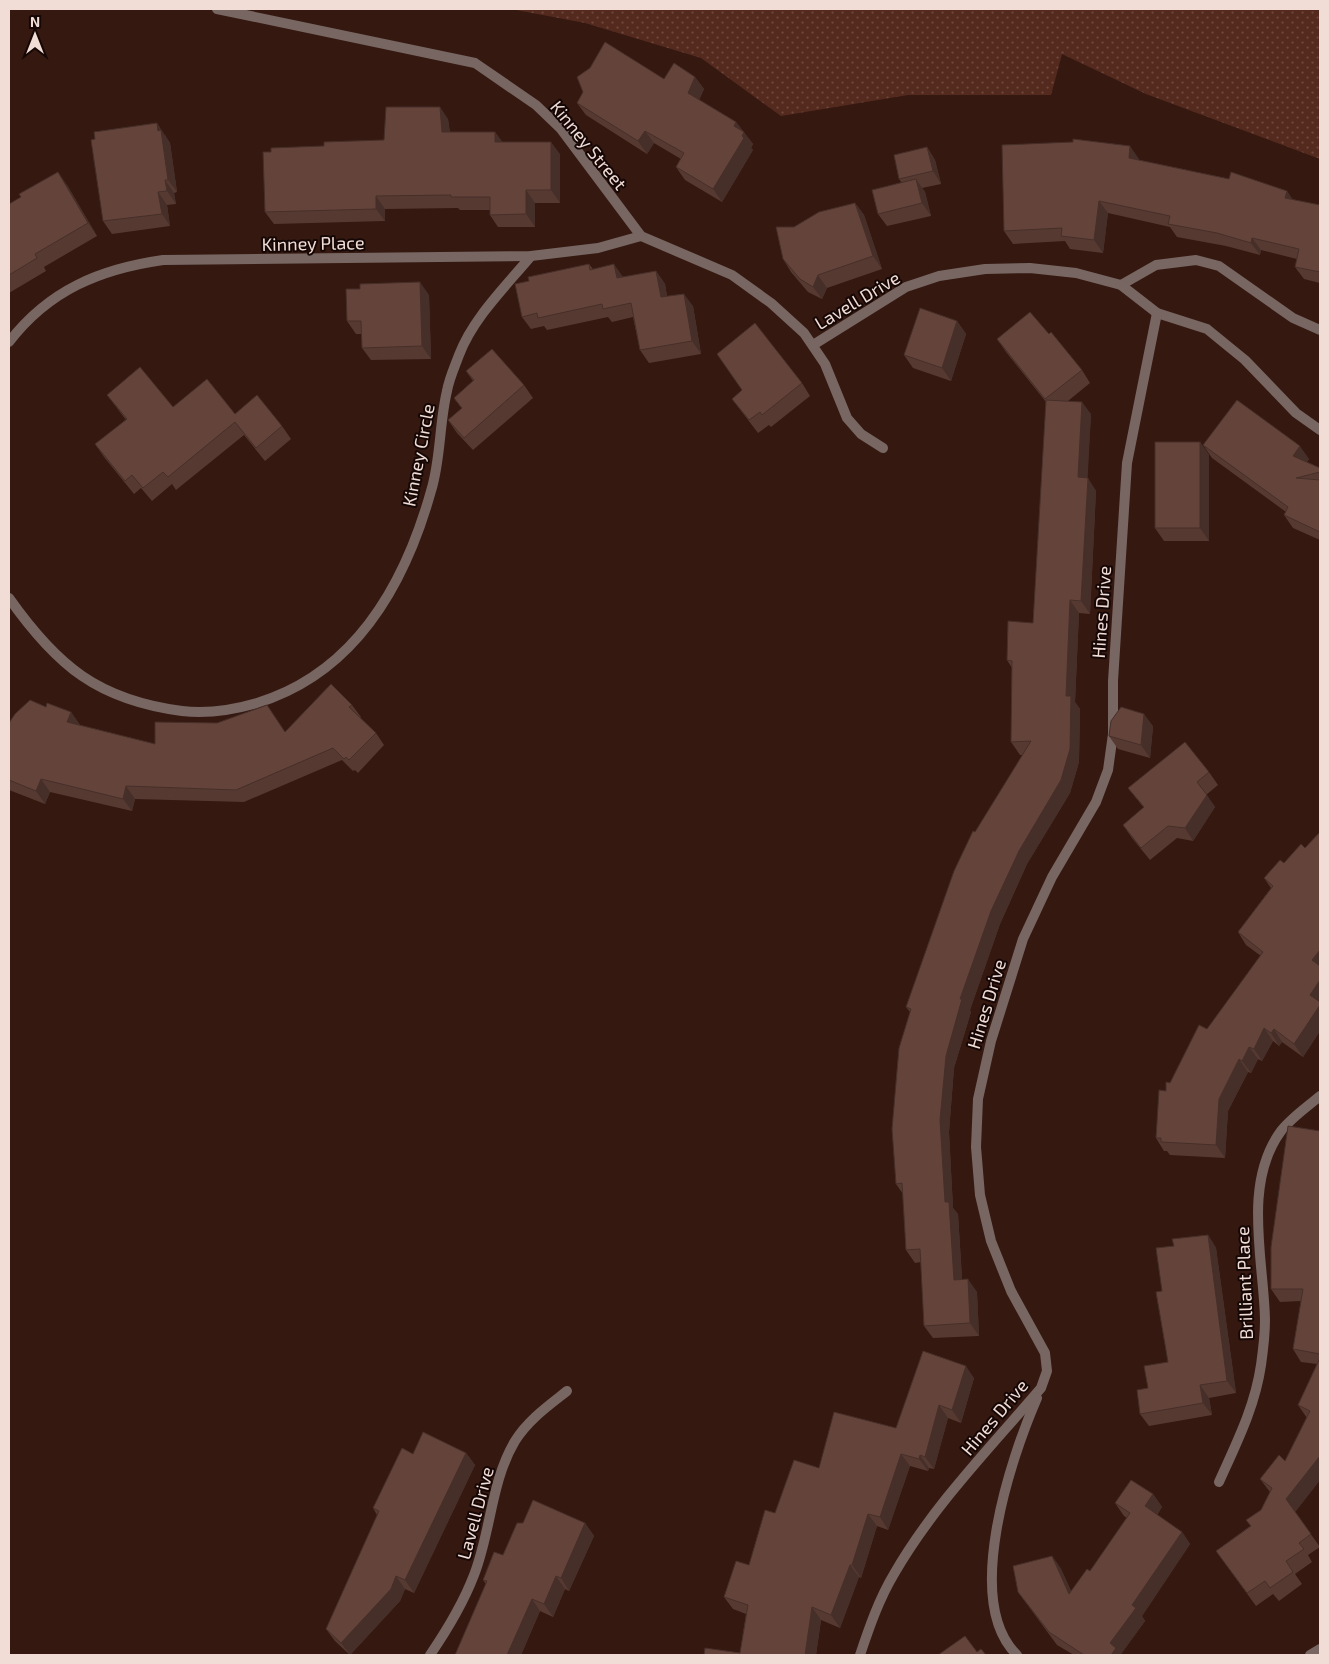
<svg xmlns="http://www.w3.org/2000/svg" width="1329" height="1664" font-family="'Exo 2',sans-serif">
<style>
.grass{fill:url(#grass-dots)}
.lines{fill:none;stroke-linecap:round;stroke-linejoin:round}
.street{stroke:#776662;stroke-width:10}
.wall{fill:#563a32}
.shaded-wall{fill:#462f29}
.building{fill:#64433a;stroke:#462f29}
.labels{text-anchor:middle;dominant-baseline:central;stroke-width:4;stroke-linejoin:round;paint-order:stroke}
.street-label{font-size:18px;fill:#f1dcd6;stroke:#140705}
</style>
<defs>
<pattern id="grass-dots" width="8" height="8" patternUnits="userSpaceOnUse" patternTransform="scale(1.25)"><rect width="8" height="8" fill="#552a1e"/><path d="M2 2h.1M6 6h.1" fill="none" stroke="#6e483e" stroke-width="1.8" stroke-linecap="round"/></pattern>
</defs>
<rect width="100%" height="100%" fill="#351810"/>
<polygon class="grass" points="511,9 1320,9 1320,159 1146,94 1062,54 1051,95 908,95 781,116 701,58 585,23"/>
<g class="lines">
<g class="street">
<polyline points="217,9 475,63 536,105 561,129 641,236 732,275 771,303 804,333 825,364 847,418 861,434 883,448"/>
<polyline points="1121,285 1156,265 1196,260 1219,266 1293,318 1320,330"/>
<path d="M 9,342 C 49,290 100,269 163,260 L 531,256 L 598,248 L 641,236"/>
<polyline points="813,345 906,287 939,276 985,269 1030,268 1076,273 1121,285 1157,313 1207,329 1245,360 1296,413 1320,430"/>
<path d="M 9,598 C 57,666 98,700 182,711 C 207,714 233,710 257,703 C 355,673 405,584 431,491 C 441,459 439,424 447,391 C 449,379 455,366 459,355 C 473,318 506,286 531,256"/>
<path d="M 1219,1482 C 1236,1444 1255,1407 1261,1365 C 1263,1351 1265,1334 1265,1320 C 1264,1261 1242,1184 1281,1131 C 1291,1118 1307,1107 1320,1096"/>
<path d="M 430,1655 C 447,1630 463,1604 474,1575 C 491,1532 491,1481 515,1441 C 528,1420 548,1406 567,1391"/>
<path d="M 860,1655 C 869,1628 879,1599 894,1574 C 933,1506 990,1448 1041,1388 L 1047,1371 L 1045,1353 L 1011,1291 L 991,1241 L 980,1195 L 976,1147 L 978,1099 L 991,1041 L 1023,939 L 1052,877 L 1096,802 L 1108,770 L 1113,734 L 1113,681 L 1127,463 L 1157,313"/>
<path d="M 1017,1655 C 962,1602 1011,1458 1037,1398"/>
<polyline points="1310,1655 1320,1649"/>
</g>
</g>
<g class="wall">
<polygon points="695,77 704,89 699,100 736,122 753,144 751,148 753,150 722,202 685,180 676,167 681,159 654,143 647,154 586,115 577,103 664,79"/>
<polygon points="448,119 450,132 495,132 502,142 560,154 560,203 535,203 535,227 498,227 490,215 490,210 460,210 458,208 385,209 385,221 274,224 265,212 271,152 384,140"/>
<polygon points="166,135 166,137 170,143 177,192 174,193 176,204 167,205 170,226 112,234 103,221"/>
<polygon points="927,147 935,160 941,184 922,188 925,192 931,216 887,226 878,214 902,183 899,179"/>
<polygon points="1139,159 1139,160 1287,191 1292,200 1320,205 1320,283 1304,279 1295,267 1297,259 1261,250 1260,255 1226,246 1177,237 1170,227 1108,213 1103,253 1070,249 1065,241 1013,244 1004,231"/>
<polygon points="67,185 97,236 44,267 46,271 9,293 9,204"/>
<polygon points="855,203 864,215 882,269 827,288 822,299 808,292 791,272 783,259 794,227"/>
<polygon points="589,264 593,269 623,277 656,271 665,284 667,296 693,306 701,354 649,363 640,350 633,317 612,322 608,317 547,330 544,326 531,329 522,317 529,281"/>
<polygon points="429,295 431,359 371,360 362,348 362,334 356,334 347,321"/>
<polygon points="957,321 966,334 951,381 913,368 904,355"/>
<polygon points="1049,334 1082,370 1090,383 1068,401 1091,414 1087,478 1096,491 1090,614 1079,613 1075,702 1080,709 1079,762 1070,793 1027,864 1000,924 970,1010 971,1012 954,1068 949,1132 953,1208 958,1214 962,1279 977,1292 979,1336 933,1338 924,1326 921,1262 915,1263 906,1250 903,1194 896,1184 910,1012 906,1007 975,832 1023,755 1020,755 1011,742 1012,668 1007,660 1033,623 1046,402 1006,352 997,339"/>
<polygon points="466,371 524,385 533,398 473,450 457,433 448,420 462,409 454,398 473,381"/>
<polygon points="802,383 810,396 771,427 769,425 758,433 732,399"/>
<polygon points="107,395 173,407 235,414 282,426 291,439 265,461 244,435 176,490 172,484 152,501 141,488 134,494 104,457 95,444 126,420"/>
<polygon points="1200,442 1209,455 1209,541 1164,541 1155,528"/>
<polygon points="1203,445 1309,459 1307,462 1320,468 1320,540 1293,528 1284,515 1286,512 1212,458"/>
<polygon points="352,705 361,717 360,718 376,733 384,745 358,773 355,770 353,771 342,760 244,802 135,799 132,811 50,792 45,804 9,790 9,723 46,707 71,712 80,725 155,744 285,732"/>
<polygon points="1153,726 1150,758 1118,749 1109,736"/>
<polygon points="1209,772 1218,785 1206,795 1215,807 1193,841 1177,838 1150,860 1132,838 1123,825 1144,808 1128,788"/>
<polygon points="1320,832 1320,1031 1303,1057 1282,1042 1279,1046 1273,1041 1262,1061 1258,1059 1251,1073 1248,1072 1228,1111 1225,1158 1170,1155 1167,1151 1164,1151 1156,1138 1166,1091 1207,1029 1261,956 1246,945 1238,932 1271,888 1264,878 1305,848"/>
<polygon points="1320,1131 1320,1480 1295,1512 1320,1547 1308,1555 1312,1562 1295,1574 1302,1584 1279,1601 1273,1594 1256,1606 1216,1551 1250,1526 1261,1510 1270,1492 1260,1479 1285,1461 1307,1418 1298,1405 1317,1364 1301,1362 1293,1349 1301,1301 1280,1302 1271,1289"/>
<polygon points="1208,1235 1216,1248 1236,1393 1209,1398 1212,1415 1149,1426 1140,1414 1168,1362 1162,1291 1174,1246"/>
<polygon points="974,1378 961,1423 948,1418 934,1469 929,1468 928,1471 910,1466 888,1530 877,1526 861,1578 859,1577 840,1628 821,1620 816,1655 704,1655 740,1653 746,1614 733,1609 724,1597 749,1565 775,1513 819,1468 896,1428"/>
<polygon points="466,1453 475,1465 414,1593 405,1589 400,1601 350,1655 335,1641 326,1629 377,1515 373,1508 413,1454"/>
<polygon points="1153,1494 1162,1507 1157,1515 1182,1532 1190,1544 1142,1616 1145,1621 1121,1654 1122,1655 1074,1655 1057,1645 1018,1592 1052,1556 1061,1569 1071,1591 1090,1571 1127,1518 1124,1516 1115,1503"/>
<polygon points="585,1523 594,1536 569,1591 565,1589 553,1617 540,1611 521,1655 455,1655 486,1584 483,1580 503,1555"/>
</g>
<g class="shaded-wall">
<polygon points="695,77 704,89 696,106 688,93"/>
<polygon points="440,107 448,119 451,145 442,132"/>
<polygon points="736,122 753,144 751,148 753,150 722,202 713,189 734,126"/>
<polygon points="157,123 170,143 177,192 168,180"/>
<polygon points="645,131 654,143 647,154 638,141"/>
<polygon points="495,132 504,144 495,142"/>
<polygon points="551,142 560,154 560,203 551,190"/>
<polygon points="1130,146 1139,159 1138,170 1129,158"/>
<polygon points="927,147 935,160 941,184 933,171"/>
<polygon points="58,172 67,185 97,236 88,223"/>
<polygon points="916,179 925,192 931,216 922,203"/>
<polygon points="165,180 174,193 176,204 167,191"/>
<polygon points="526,190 535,203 535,227 526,214"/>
<polygon points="1287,191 1296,204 1285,198"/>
<polygon points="158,192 167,205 170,226 162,214"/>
<polygon points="376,196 385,209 385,221 376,209"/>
<polygon points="1099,201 1108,213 1103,253 1094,240"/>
<polygon points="855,203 864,215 882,269 873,256"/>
<polygon points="1252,238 1261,250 1260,255 1251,243"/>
<polygon points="614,264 623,277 617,278"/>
<polygon points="656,271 665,284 669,310 661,297"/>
<polygon points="818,275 827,288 822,299 813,287"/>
<polygon points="420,282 429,295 431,359 422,346"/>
<polygon points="684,294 693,306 701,354 692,341"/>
<polygon points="957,321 966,334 951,381 942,368"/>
<polygon points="1082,402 1091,414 1087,490 1078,477"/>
<polygon points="1200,442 1209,455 1209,541 1200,528"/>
<polygon points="1300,446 1309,459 1302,468 1293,456"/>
<polygon points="1088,478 1096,491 1090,614 1081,601"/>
<polygon points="1070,600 1079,613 1075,702 1080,709 1079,762 1070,793 1027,864 1000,924 970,1010 971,1012 954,1068 949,1132 953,1208 958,1214 963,1292 954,1280 945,1202 940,1120 946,1056 960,999 1066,696"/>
<polygon points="71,712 80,725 76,735 67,722"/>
<polygon points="1144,714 1153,726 1150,758 1141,745"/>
<polygon points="41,779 50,792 45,804 36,791"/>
<polygon points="126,786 135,799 132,811 123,799"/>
<polygon points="1207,795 1215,807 1193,841 1185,828"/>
<polygon points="1320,950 1320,972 1312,960"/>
<polygon points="1320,980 1320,1031 1303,1057 1294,1044 1310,995"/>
<polygon points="1264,1028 1273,1041 1262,1061 1254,1049"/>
<polygon points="1274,1029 1282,1042 1279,1046 1271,1033"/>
<polygon points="1249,1047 1258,1059 1251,1073 1242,1061"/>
<polygon points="1239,1059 1248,1072 1228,1111 1225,1158 1216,1145 1219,1099"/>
<polygon points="1208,1235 1216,1248 1236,1393 1227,1381"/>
<polygon points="968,1279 977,1292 979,1336 970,1323"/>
<polygon points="966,1366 974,1378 961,1423 952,1410"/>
<polygon points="1200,1385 1209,1398 1212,1415 1203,1403"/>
<polygon points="939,1405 948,1418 934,1469 925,1457"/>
<polygon points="466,1453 475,1465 414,1593 405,1580"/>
<polygon points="901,1454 910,1466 888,1530 880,1517"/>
<polygon points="920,1455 929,1468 928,1471 919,1459"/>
<polygon points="1320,1456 1320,1480 1295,1512 1286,1499"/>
<polygon points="1153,1494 1162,1507 1153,1519 1145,1506"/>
<polygon points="868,1514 877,1526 861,1578 852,1565"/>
<polygon points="585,1523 594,1536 569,1591 561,1578"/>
<polygon points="1182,1532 1190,1544 1142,1616 1145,1621 1121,1654 1122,1655 1111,1655 1110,1643 1132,1605"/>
<polygon points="1052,1556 1061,1569 1078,1606 1069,1594"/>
<polygon points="850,1565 859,1577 840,1628 831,1615"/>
<polygon points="396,1576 405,1589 400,1601 350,1655 341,1643"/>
<polygon points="556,1576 565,1589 553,1617 544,1604"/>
<polygon points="532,1599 540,1611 521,1655 507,1655"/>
<polygon points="812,1607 821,1620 816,1655 805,1655"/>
</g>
<g class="building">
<polygon points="605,42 664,79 674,63 695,77 688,93 736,122 734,126 744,132 742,136 744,138 713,189 676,167 684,153 645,131 638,141 577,103 583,92 577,77 590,68"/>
<polygon points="386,107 440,107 442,132 495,132 495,142 551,142 551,190 526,190 526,214 490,215 490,197 451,197 451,195 376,196 376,209 265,212 263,152 271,152 271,148 324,146 324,142 384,140"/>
<polygon points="157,123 158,131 161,130 168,180 165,180 167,191 158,192 162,214 103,221 91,140 95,139 94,132"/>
<polygon points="1073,139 1130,146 1129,158 1229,179 1231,172 1287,191 1285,198 1320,205 1320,272 1295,267 1299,249 1252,238 1251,243 1217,233 1168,224 1170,216 1099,201 1094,240 1061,236 1062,228 1004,231 1002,145 1073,142"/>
<polygon points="927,147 933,171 899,179 894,155"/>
<polygon points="58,172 88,223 35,254 37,258 9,275 9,204 21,197 19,194"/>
<polygon points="916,179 922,203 878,214 872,190"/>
<polygon points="855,203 873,256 818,275 813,287 800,279 783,259 776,227 794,227 819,212"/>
<polygon points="589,264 590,270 614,264 617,278 656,271 661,297 684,294 692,341 640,350 631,303 603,309 602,304 538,318 537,313 522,317 515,284 529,281 528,277"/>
<polygon points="420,282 422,346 362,348 361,321 347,321 346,289 360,289 360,284"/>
<polygon points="920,308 957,321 942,368 904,355"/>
<polygon points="1030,312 1049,334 1051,332 1082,370 1045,399 997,339"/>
<polygon points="755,323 802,383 762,415 760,412 749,420 732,399 742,390 717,354"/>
<polygon points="492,349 524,385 464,438 448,420 462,408 454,398 474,380 466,371"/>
<polygon points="140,367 173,407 207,379 235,414 257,395 282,426 256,448 235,422 168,477 163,472 143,488 132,475 125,481 95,444 127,419 107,395"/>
<polygon points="1046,400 1082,402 1078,477 1088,478 1081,601 1070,600 1066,696 1071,696 1070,749 1061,780 1019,851 991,911 960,999 962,999 946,1056 940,1120 945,1202 949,1202 954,1280 968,1279 970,1323 924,1326 920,1249 906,1250 902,1183 896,1184 892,1129 899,1048 911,1009 906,1007 954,871 973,831 975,832 1031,741 1011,742 1012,661 1007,660 1008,621 1033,623"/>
<polygon points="1237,400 1300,446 1293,456 1320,468 1320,472 1296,478 1320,480 1320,532 1284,515 1288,507 1203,445"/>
<rect x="1155" y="442" width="45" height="86"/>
<polygon points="331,684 352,705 349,707 376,733 349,760 346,757 344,759 333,748 236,790 126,786 123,799 41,779 36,791 9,780 9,723 15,714 30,700 46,707 47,703 71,712 67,722 155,744 155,722 217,723 267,705 285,732"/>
<polygon points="1121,707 1144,714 1141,745 1109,736 1111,721"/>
<polygon points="1185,742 1209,772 1197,782 1207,795 1185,828 1168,826 1141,848 1123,825 1144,807 1128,788"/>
<polygon points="1320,832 1320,950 1312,960 1320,966 1320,980 1310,995 1320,1002 1320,1005 1294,1044 1274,1029 1271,1033 1264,1028 1254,1049 1249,1047 1242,1061 1239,1059 1219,1099 1216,1145 1161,1142 1161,1138 1156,1138 1159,1090 1166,1091 1166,1082 1170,1083 1199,1025 1207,1029 1263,952 1238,932 1273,886 1264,878 1280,860 1284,863 1301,844 1305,848"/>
<polygon points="1288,1126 1320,1131 1320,1354 1293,1349 1303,1289 1271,1289 1271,1247"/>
<polygon points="1208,1235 1227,1381 1200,1385 1203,1403 1140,1414 1137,1390 1148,1388 1144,1366 1168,1362 1156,1292 1162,1291 1156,1248 1174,1246 1172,1239"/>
<polygon points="923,1351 966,1366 952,1410 939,1405 925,1457 920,1455 919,1459 901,1454 880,1517 868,1514 852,1565 850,1565 831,1615 812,1607 805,1655 704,1655 705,1648 740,1653 748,1605 724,1597 736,1561 749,1565 765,1510 775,1513 794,1460 819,1468 834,1412 896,1428"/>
<polygon points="1320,1358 1320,1456 1286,1499 1311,1534 1299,1543 1304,1549 1286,1561 1293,1572 1270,1588 1265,1581 1247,1593 1216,1551 1251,1526 1246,1520 1261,1510 1272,1488 1260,1479 1279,1455 1285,1461 1310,1411 1298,1405"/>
<polygon points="423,1432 466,1453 405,1580 396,1576 391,1589 341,1643 326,1629 379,1511 373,1508 402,1448 413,1454"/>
<polygon points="1131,1480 1153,1494 1145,1506 1182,1532 1132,1605 1136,1608 1110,1643 1116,1648 1111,1655 1084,1655 1049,1632 1018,1592 1013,1566 1052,1556 1069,1594 1087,1569 1090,1571 1130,1513 1115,1503"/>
<polygon points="533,1500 585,1523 561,1578 556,1576 544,1604 532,1599 507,1655 455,1655 487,1581 483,1580 494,1552 503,1555 517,1523 523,1523"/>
<polygon points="965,1636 977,1652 981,1649 986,1655 938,1655"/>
</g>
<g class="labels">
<g class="street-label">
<text transform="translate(589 145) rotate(51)">Kinney Street</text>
<text transform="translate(313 243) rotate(-1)">Kinney Place</text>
<text transform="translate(857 300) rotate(-31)">Lavell Drive</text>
<text transform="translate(418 455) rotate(-79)">Kinney Circle</text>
<text transform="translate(1101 612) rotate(-86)">Hines Drive</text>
<text transform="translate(986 1004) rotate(-73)">Hines Drive</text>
<text transform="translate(1244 1283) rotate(-92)">Brilliant Place</text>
<text transform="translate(994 1417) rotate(-50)">Hines Drive</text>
<text transform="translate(475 1513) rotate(-75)">Lavell Drive</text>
</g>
</g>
<rect width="1329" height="1664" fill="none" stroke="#f1dcd6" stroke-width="20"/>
<g transform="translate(35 35)" stroke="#140705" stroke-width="4" paint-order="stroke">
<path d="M0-4L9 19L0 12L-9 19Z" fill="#f1dcd6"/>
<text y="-8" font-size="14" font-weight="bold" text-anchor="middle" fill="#f1dcd6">N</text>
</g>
</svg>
